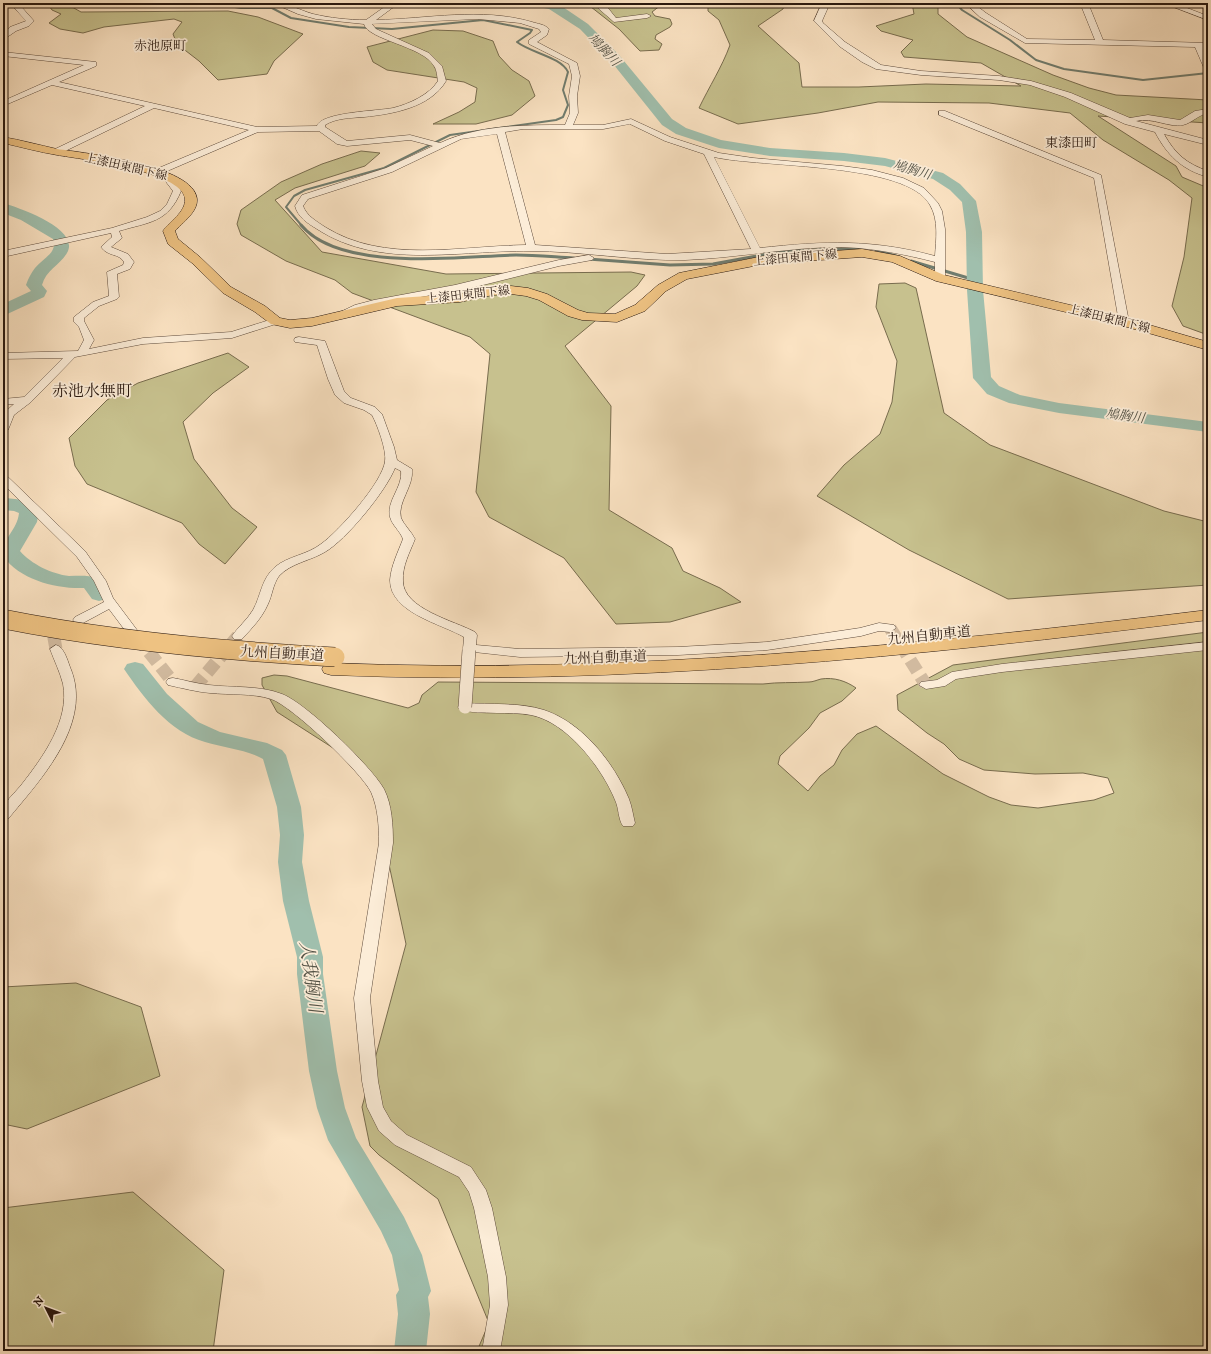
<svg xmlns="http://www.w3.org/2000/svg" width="1211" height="1354" font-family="'IM FELL DW Pica','Noto Serif JP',serif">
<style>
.green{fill:#c7c18e;stroke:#786c4e}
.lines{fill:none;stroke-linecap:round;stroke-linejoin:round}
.stream-far1{stroke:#707c6e;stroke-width:2}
.stream{stroke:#707c6e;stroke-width:3}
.river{fill:#a0bfad;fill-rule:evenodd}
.minor-tunnel{stroke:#d1ba9f;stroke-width:13;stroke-dasharray:13 6;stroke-linecap:butt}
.minor-casing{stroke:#5e4b3c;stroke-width:1}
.major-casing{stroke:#29180f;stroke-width:1}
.highway-casing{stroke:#29180f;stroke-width:1}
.minor{fill:#fcedd8;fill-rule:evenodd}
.major{fill:#eec282;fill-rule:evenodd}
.highway{fill:#eec282;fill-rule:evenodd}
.minor-bridge-casing{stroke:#5e4b3c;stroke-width:14;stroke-linecap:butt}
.highway-bridge-casing{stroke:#29180f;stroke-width:20;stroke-linecap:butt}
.minor-bridge{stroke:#fcedd8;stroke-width:13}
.highway-bridge{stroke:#eec282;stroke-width:19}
.labels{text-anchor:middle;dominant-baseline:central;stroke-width:3.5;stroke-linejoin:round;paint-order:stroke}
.far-street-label{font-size:12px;fill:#29180f;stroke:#fcedd8}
.far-quarter-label{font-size:13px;fill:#29180f;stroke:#fcedd8}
.far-water-label{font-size:13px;font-style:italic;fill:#535246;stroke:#fcedd8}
.street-label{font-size:14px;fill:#29180f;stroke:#fcedd8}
.quarter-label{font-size:16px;fill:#29180f;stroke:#fcedd8}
.near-water-label{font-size:18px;font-style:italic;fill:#535246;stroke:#fcedd8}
</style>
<rect width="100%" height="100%" fill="#fbe3c3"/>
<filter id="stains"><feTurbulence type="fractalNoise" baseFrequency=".005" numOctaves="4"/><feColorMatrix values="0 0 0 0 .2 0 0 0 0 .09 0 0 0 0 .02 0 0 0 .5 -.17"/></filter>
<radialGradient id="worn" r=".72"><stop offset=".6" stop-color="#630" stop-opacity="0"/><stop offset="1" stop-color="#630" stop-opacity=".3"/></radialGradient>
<g class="green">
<polygon points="47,3 65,3 81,12 228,11 258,17 303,34 274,61 267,74 218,80 199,61 177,44 173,34 182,22 174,19 104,27 83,33 60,29 49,23 61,14 52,10"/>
<polygon points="586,3 660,3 661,5 652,12 655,16 670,19 672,24 670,27 656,35 655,39 662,44 659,50 640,51 619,29"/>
<path d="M 708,3 L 785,3 L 783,9 L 758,26 L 799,63 L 802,87 L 859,87 L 926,84 L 1021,86 L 981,63 L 904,57 L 901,52 L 913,40 L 881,31 L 876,26 L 914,14 L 912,3 L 938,3 L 938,14 L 967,37 L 1053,75 L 1089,88 L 1116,95 L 1208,100 L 1208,123 L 1098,116 L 1176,166 L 1182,177 L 1208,188 L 1208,276 L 1206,282 L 1208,289 L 1208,335 L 1183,326 L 1172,306 L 1184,257 L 1192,198 L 1169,180 L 1103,140 L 1070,113 L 989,103 L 878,102 L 818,113 L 738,124 L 699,108 C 709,87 722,67 730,45 L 719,20 L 708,11 Z"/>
<polygon points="433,30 463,31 493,41 499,56 512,70 529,81 535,96 512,115 476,124 433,124 459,112 475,102 477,88 464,82 387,70 373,62 367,47"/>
<polygon points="361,151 380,153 365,166 295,188 275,200 322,252 446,274 631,272 645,275 637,286 565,346 611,406 609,510 672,548 683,571 720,588 741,602 670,622 616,624 564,558 489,517 476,492 490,354 470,337 352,293 335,280 286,261 241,235 237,224 241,210 281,182 322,164"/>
<polygon points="905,283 916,288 944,413 990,445 1164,511 1208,522 1208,585 1008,599 909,550 817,496 844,465 880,434 892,402 897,361 876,307 879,284"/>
<polygon points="228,353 249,367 213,393 183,422 194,459 232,508 257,527 225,564 199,544 182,523 87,484 75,466 69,438 107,400 138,383"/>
<path d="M 1208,632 L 1208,1351 L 477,1351 L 489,1323 L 438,1199 L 379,1155 L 370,1146 L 362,1107 L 406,944 L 369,771 L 277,712 L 262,685 L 262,678 L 274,675 L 287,676 L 408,708 L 419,703 L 422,695 L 438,682 L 763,684 C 778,682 793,683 809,682 C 813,682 817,680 821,679 C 834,677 846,681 856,688 L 842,701 L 820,713 L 809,728 L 780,756 L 778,764 L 808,791 L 820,776 L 834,765 L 842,750 L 857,734 L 876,726 L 943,774 L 989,797 L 1011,805 L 1038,808 L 1094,800 L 1114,793 L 1108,778 L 1083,773 L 1035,774 L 984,770 L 959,759 L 944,744 L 927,733 L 898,710 L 897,695 L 953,665 Z"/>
<polygon points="76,983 141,1007 160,1076 27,1129 3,1124 3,987"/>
<polygon points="133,1192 224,1270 213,1351 3,1351 3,1208"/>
</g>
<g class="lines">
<g class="stream-far1">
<path d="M 210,3 L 241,8 L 272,8 L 291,18 L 349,27 L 392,29 L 483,20 L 532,30 L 530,33 L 517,42 C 531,53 561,57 568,72 L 563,90 L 568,105 L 563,117 L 556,120 L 450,135 L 384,168 L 305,190 L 294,196 L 286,207 L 302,226"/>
<polyline points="956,3 962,10 1010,40 1036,60 1064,69 1143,80 1208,73"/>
</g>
<g class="stream">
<path d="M 301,225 C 341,273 460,256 516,255 C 535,255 555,257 574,258"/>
<polyline points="876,250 899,257"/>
<polyline points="588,259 670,265 713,264 784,251 865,248"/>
<polyline points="911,261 975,280"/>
</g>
<g class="river">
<polygon points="532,3 557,3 588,24 619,55 672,119 686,128 721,140 770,148 844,153 885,158 943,173 960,184 976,201 982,232 983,290 991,377 999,386 1020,395 1059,403 1208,422 1208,432 1059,413 1009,403 987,394 973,378 967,290 966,232 962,202 950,190 933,179 885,166 844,161 770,156 719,148 676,134 662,125 610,60 580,29 549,9 534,6"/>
<path d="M 3,203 C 20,208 81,229 67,253 C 60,265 46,270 42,285 L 47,291 L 44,297 L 3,316 L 3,304 L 31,291 L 26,285 C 28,279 31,273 35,268 C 42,259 58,253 53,239 L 21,220 L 3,213 Z"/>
<path d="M 3,498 C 16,499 30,499 39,511 L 37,522 L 20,551 C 31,564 52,574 69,576 C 79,576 88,575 97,578 L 109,595 L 106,599 L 99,601 L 92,599 L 84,588 C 56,589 20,580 3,556 C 3,536 17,531 19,513 L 14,511 L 3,510 Z"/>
<path d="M 135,662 L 143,664 L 167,694 L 198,722 L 220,732 L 267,743 L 282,750 L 286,755 L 301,807 L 304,835 L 302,862 L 309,901 L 323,957 L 323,974 L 337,1071 L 345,1108 L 356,1138 L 404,1217 L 422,1255 L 431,1291 L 428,1297 L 430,1314 L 426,1351 L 394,1351 L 398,1314 L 396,1295 L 399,1290 L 392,1255 L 381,1231 L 328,1140 L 317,1108 L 309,1071 L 297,974 L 297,957 L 283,901 L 278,862 L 280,835 L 277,807 L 263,759 C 245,749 224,748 205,742 C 169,732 144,698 124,669 L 127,664 Z"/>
</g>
<g class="minor-tunnel">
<polyline points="890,628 926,685"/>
<polyline points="137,637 173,682"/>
<polyline points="56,649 54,638 68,627"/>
<polyline points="195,687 238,636"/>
</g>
<g class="minor-casing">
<g id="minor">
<polygon points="10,3 18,3 34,21 29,26 16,31 3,40 3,34 10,27 26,21"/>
<path d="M 273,3 C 288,3 299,10 313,14 C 330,18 348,20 366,20 L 390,3 L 399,3 L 376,20 C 428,19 481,7 532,22 C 538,24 544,24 549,29 L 547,35 L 537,42 L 577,63 L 580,76 L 577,96 L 578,113 L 573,125 L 603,125 L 631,119 L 670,137 L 719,153 L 753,158 L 842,166 L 872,170 L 903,178 L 924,188 L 938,203 L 942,211 L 945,229 L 945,278 L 940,281 L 935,278 L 935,262 C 904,254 873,248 841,247 C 789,247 737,258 685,260 C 633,261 582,251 530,251 C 459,250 380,270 317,229 C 307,223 298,217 295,206 L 302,195 L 386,168 L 433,146 L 410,140 L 347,146 L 337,144 L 319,131 L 258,132 L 165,172 L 176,182 L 181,191 C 168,223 149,222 119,231 L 122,238 L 111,247 L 128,254 L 134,262 L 130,269 L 117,274 L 119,297 L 117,299 L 99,306 L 84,318 L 84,321 L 94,340 L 89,349 L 143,338 L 231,332 L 276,318 L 281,321 L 279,323 L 232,338 L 143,344 L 75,357 L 31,402 L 14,415 L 8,430 L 3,433 L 4,413 L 14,404 L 3,405 L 3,399 L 24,397 L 63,358 L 3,359 L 3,353 L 78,351 L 84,340 L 79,327 L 74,322 L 74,317 L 93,302 L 109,296 L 107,272 L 123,265 L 124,262 C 119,253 108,257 101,247 L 112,237 L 111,233 L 3,257 L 3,251 L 112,228 L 147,217 L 160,211 L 167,204 L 173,191 L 160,174 L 154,174 L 154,170 L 249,130 L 154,108 L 59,154 L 53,154 L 53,150 L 145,106 L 52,85 L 3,106 L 3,101 L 84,65 L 3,56 L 3,52 L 96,62 L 96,66 L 59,82 L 257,127 L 317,126 C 321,112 379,111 393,108 C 409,104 429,95 438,81 C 437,76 437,70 434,66 C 423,46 368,40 364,24 L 316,19 L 298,14 ZM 478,19 L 520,23 L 539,29 L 541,32 L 529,40 L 529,44 L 569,64 L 572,76 L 569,96 L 570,113 L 565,125 C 523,125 478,125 440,143 L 410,135 L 347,141 L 325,127 L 325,125 C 336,118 351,118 364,117 C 392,114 430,108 446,81 L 442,66 L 429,53 L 376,29 L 372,24 ZM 630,124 L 665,141 L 704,154 L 751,249 L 667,254 L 535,245 L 505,132 L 523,129 L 603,129 ZM 497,134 L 526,245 C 460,246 384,264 325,227 C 316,221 307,216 303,206 L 308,199 L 392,172 L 461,139 ZM 714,157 C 761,168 907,162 930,205 C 939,220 936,240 935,256 C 872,239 825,241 760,248 Z"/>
<polygon points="596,3 604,3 616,18 647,14 651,16 647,18 614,22 599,9"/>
<path d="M 822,3 L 830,3 L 822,21 L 823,23 L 845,42 L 881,65 L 921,71 L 999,76 L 1031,81 L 1071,93 L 1130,118 L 1148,115 L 1180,120 L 1195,111 L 1208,109 L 1208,113 C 1198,115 1192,123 1183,125 C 1169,128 1153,117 1136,121 L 1208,140 L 1208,145 L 1164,134 C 1175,154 1187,164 1208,171 L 1208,177 C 1182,170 1167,155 1155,132 L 1125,124 L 1065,97 L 1030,85 L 999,80 L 921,75 L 876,69 L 862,62 L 839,46 L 814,21 Z"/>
<polygon points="965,3 973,3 986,13 1027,39 1095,40 1080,3 1088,3 1103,40 1208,43 1208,47 1203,47 1208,59 1208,70 1204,68 1195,47 1025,43 980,17"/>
<polygon points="1163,3 1174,3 1208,16 1208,20"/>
<polygon points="939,111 945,111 1101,175 1129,322 1127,324 1121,324 1119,322 1094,178 939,115"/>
<polygon points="589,255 594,258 592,260 559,266 471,288 376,305 343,316 338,313 355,305 374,300 455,285 559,260"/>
<path d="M 299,337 L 325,341 L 344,391 L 351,398 L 375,407 L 382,414 L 394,447 L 397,460 L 412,469 C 414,487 397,502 401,518 C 404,525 411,531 415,539 C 410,552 402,566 403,581 C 403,609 455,621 475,632 L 477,635 L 476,645 L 520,649 L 678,647 L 767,642 L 860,628 L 879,623 L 894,625 L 896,628 L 890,632 L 879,631 L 861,636 L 767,650 L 678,655 L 520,657 L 474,652 L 469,654 L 464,653 L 463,650 L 464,637 C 442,624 390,613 390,580 C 391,566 398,552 403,539 C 400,531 392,525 390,517 C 386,501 403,487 401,471 L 395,468 C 386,491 346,540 325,552 C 310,561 291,563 279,576 C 273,584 272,596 268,604 C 262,618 252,628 242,639 L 234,639 L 232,636 C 238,627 247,620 253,610 C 261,596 261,579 275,567 C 288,556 307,555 321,544 C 338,532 383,482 385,461 C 387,451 377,424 372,415 L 364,410 L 344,403 L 335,395 L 328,379 L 317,345 L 295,342 L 294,340 L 295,338 Z"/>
<polygon points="3,475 7,476 85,551 106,581 113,598 140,634 138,637 130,637 109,609 83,623 75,623 73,620 75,617 104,602 94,581 77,557 3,484"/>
<polygon points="1208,642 1208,650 1002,672 956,679 945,686 926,689 919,685 921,682 937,680 952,672 1002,664"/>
<path d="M 56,645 C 64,647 67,659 70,667 C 94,723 41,779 8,819 L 3,821 C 3,800 10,799 22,784 C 43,757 70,720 63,684 C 60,672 54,660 50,649 Z"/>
<path d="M 173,678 C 185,680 197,684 209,685 C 233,688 259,685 282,694 C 306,703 371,766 384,789 C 392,805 393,825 393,843 L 370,998 L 378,1081 L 383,1107 L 391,1121 L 407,1135 L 471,1167 L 486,1190 L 492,1208 L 506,1277 L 508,1305 L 500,1351 L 482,1351 L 490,1305 L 488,1277 L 474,1208 L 469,1192 L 459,1177 L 395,1145 L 379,1131 L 367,1107 L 362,1081 L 354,998 L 379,843 C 379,826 378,808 371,792 C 361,772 292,706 271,699 C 252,693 230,695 210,693 C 197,692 182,688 168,685 L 166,682 L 168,679 Z"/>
<path d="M 465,703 C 491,705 519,702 544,710 C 583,723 614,763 629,799 C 632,807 633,815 635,823 L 633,826 L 623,826 C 618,819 619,808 615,800 C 602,768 567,722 531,715 C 508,711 483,715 460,710 L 458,707 L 460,704 Z"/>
</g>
</g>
<g class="major-casing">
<path id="major" d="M 3,137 C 21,140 39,145 57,149 C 84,153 194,165 197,199 C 198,212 182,223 175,231 L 178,239 L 200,257 L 231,287 L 265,306 L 280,318 L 290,320 L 312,318 L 397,298 L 460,294 L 493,287 L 511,286 L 528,288 L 547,294 L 578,310 L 588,313 L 615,314 L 635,305 L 658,285 L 679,273 L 764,256 L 862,249 L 900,256 L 944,275 L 1129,319 L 1208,342 L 1208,350 L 1120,325 L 936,281 L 892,262 L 862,257 L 764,264 L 687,279 L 666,291 L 645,311 L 617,322 L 582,320 L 568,316 L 539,300 L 526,296 L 511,294 L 493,295 L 460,302 L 397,306 L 312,326 L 290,328 L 271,324 L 255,312 L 223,293 L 192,263 L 168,244 L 163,231 C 169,222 186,212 185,199 C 183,171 80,159 57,155 C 39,152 21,147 3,143 Z"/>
</g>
<g class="highway-casing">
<path id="highway" d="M 1208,610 L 1208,620 C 918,656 624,687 331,675 L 324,673 L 322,669 L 324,665 L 331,663 C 624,675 918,645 1208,610 Z"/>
</g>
<use href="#minor" class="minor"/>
<use href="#major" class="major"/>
<use href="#highway" class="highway"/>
<g class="minor-bridge-casing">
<polyline id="minor-bridge" points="465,707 469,650"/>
</g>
<g class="highway-bridge-casing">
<path id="highway-bridge" d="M 3,619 C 113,641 223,651 335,657"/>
</g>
<use href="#minor-bridge" class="minor-bridge"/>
<use href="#highway-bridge" class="highway-bridge"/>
</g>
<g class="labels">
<g class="far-street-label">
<text transform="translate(126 167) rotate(13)">上漆田東間下線</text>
<text transform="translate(795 258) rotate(-5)">上漆田東間下線</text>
<text transform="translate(468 295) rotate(-6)">上漆田東間下線</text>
<text transform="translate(1109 319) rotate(14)">上漆田東間下線</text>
</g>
<g class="far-quarter-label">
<text x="160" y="46">赤池原町</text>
<text x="1071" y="143">東漆田町</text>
</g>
<g class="far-water-label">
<text transform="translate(604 50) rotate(47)">鳩胸川</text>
<text transform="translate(912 170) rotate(16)">鳩胸川</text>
<text transform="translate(1125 416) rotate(8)">鳩胸川</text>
</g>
<g class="street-label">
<text transform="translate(929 636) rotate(-6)">九州自動車道</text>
<text transform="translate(282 654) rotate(3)">九州自動車道</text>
<text transform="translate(605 658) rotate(-2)">九州自動車道</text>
</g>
<g class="quarter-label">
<text x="92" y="391">赤池水無町</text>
</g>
<g class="near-water-label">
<text transform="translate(310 977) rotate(82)">人我胸川</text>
</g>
</g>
<rect width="1211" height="1354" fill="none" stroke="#fbe3c3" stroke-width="16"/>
<rect x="4" y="4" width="1203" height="1346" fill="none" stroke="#29180f" stroke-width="2"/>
<rect x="8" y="8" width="1195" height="1338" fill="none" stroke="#29180f"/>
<g transform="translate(46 1308) rotate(312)" stroke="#fcedd8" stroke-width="3" paint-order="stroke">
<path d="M0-3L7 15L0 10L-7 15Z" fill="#29180f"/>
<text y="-6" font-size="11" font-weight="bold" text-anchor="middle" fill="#29180f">N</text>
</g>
<rect width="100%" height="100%" filter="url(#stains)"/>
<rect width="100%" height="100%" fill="url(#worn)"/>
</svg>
